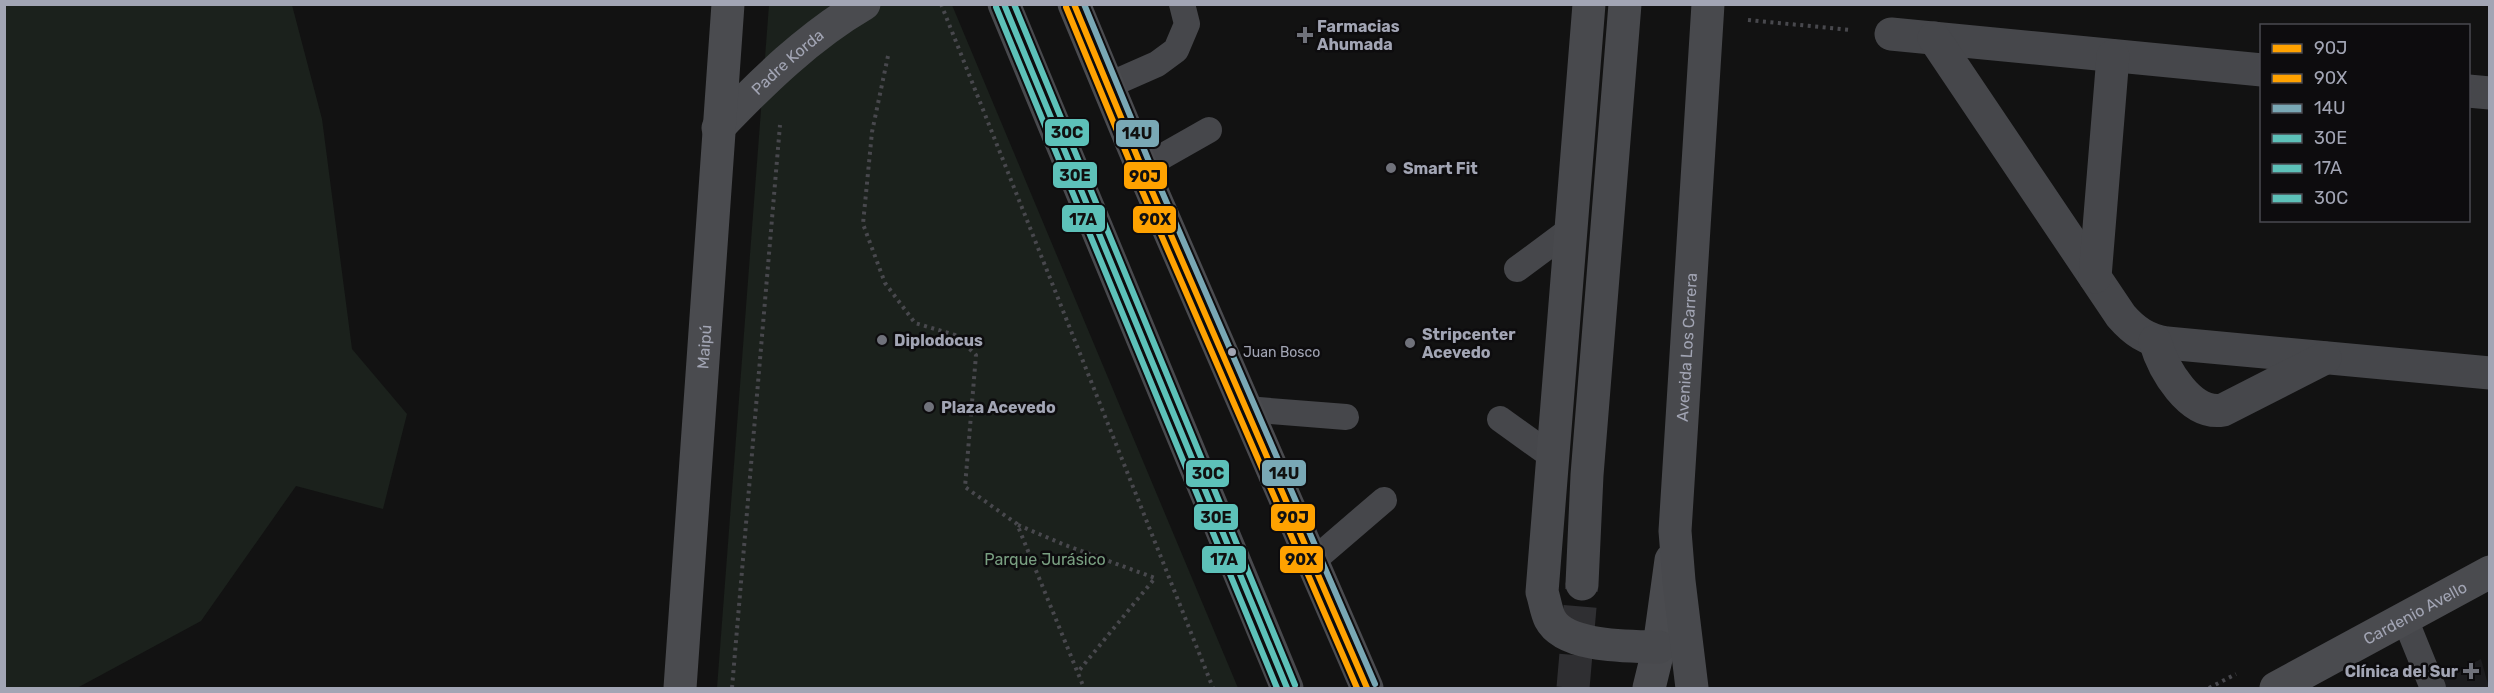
<svg xmlns="http://www.w3.org/2000/svg" width="2494" height="693" font-family="Rubik,sans-serif">
<style>
.built{fill:#1c1c1e}
.green{fill:#1b211c}
.lines{fill:none;stroke-linecap:round;stroke-linejoin:round}
.primary-tunnel{stroke:#2f2f32;stroke-width:33;stroke-dasharray:33 16;stroke-linecap:butt}
.path{stroke:#48484d;stroke-width:4;stroke-dasharray:3 4.5;stroke-linecap:butt}
.lane{stroke:#46474b;stroke-width:26}
.street{stroke:#46474b;stroke-width:33}
.secondary{stroke:#4a4b4f;stroke-width:33}
.primary{stroke:#48494d;stroke-width:33}
.bus-1-casing{stroke:#0d0c0e;stroke-width:10}
.bus-2-casing{stroke:#0d0c0e;stroke-width:10}
.bus-3-casing{stroke:#0d0c0e;stroke-width:10}
.bus-4-casing{stroke:#0d0c0e;stroke-width:10}
.bus-5-casing{stroke:#0d0c0e;stroke-width:10}
.bus-6-casing{stroke:#0d0c0e;stroke-width:10}
.bus-1{stroke:#ffa200;stroke-width:6}
.bus-2{stroke:#ffa200;stroke-width:6}
.bus-3{stroke:#79a8b5;stroke-width:6}
.bus-4{stroke:#5dc1b9;stroke-width:6}
.bus-5{stroke:#5dc1b9;stroke-width:6}
.bus-6{stroke:#5dc1b9;stroke-width:6}
.poi-dot{fill:#70727b;stroke:#0d0c0e;stroke-width:2}
.bus-dot{fill:#a2a5b4;stroke:#0d0c0e;stroke-width:2}
.labels{text-anchor:middle;dominant-baseline:central;stroke-width:5;stroke-linejoin:round;paint-order:stroke}
.bus-label{font-size:14px;fill:#a2a5b4;stroke:#0d0c0e;text-anchor:start}
.poi-label{font-size:16px;font-weight:bold;fill:#a2a5b4;stroke:#0d0c0e;text-anchor:start}
.street-label{font-size:16px;fill:#a2a5b4;stroke:#0d0c0e}
.park-label{font-size:16px;fill:#799f81;stroke:#0d0c0e}
.line-badge{stroke:#0d0c0e;stroke-width:2}
.pale-badge-label{font-size:16px;text-anchor:middle;font-weight:bold;fill:#111}
</style>
<rect width="100%" height="100%" fill="#121212"/>
<polygon class="built" points="2481,659 2489,688 2425,688"/>
<g class="green">
<polygon points="4,5 292,5 322,119 352,349 407,414 383,509 296,486 201,621 77,688 5,688"/>
<polygon points="769,5 952,5 1238,688 717,688"/>
</g>
<g class="lines">
<polyline class="primary-tunnel" points="1573,688 1582,584"/>
<g class="path">
<polyline points="941,4 1213,688"/>
<polyline points="1748,20 1851,30"/>
<polyline points="888,56 872,132 863,224 885,283 915,323 955,335 976,355 965,487 1017,524 1084,688"/>
<polyline points="1018,525 1065,545 1155,578 1077,673"/>
<polyline points="732,688 780,125"/>
<polyline points="2209,688 2236,674"/>
</g>
<g class="lane">
<polyline points="1107,86 1157,64 1176,50 1187,24 1182,4"/>
<polyline points="1142,168 1209,130"/>
<polyline points="1517,269 1571,229"/>
<polyline points="1246,409 1346,417"/>
<polyline points="1500,419 1553,457"/>
<polyline points="1313,561 1384,500"/>
<polyline points="2405,619 2433,688"/>
</g>
<g class="street">
<polyline points="1891,34 2262,70"/>
<path d="M 1934,38 L 2121,316 C 2134,331 2147,340 2167,343 L 2490,373"/>
<polyline points="2468,91 2490,93"/>
<polyline points="2095,277 2113,56"/>
<path d="M 2155,341 C 2163,369 2190,416 2223,410 L 2325,358"/>
</g>
<g class="secondary">
<polyline points="1074,4 1142,168 1367,688"/>
<path id="s1" d="M 718,128 C 762,82 809,36 864,4"/>
<path id="s2" d="M 680,688 L 728,4"/>
<polyline points="1649,688 1659,647 1671,560"/>
<path id="s3" d="M 2276,688 L 2490,572"/>
</g>
<g class="primary">
<polyline points="1004,4 1287,688"/>
<path d="M 1589,4 L 1542,592 C 1545,601 1546,611 1550,619 C 1565,648 1631,646 1659,647"/>
<polyline points="1582,584 1587,475 1625,4"/>
<path id="s4" d="M 1692,688 L 1679,581 L 1675,531 L 1708,4"/>
</g>
<g class="bus-1-casing">
<polyline id="bus-1" points="1074,4 1142,168 1367,688"/>
</g>
<g class="bus-2-casing">
<polyline id="bus-2" points="1066,7 1134,172 1357,688"/>
</g>
<g class="bus-3-casing">
<polyline id="bus-3" points="1084,4 1150,164 1375,684"/>
</g>
<g class="bus-4-casing">
<polyline id="bus-4" points="1004,4 1287,688"/>
</g>
<g class="bus-5-casing">
<polyline id="bus-5" points="996,7 1277,688"/>
</g>
<g class="bus-6-casing">
<polyline id="bus-6" points="1014,4 1295,685"/>
</g>
<use href="#bus-1" class="bus-1"/>
<use href="#bus-2" class="bus-2"/>
<use href="#bus-3" class="bus-3"/>
<use href="#bus-4" class="bus-4"/>
<use href="#bus-5" class="bus-5"/>
<use href="#bus-6" class="bus-6"/>
</g>
<g class="poi-dot">
<path d="M1302 26h6v6h6v6h-6v6h-6v-6h-6v-6h6z"/>
<circle cx="1391" cy="168" r="6"/>
<circle cx="882" cy="340" r="6"/>
<circle cx="1410" cy="343" r="6"/>
<circle cx="929" cy="407" r="6"/>
<path d="M2468 662h6v6h6v6h-6v6h-6v-6h-6v-6h6z"/>
</g>
<circle class="bus-dot" cx="1232" cy="352" r="5"/>
<g class="labels">
<g class="bus-label">
<text x="1243" y="352">Juan Bosco</text>
</g>
<g class="poi-label">
<text x="1317" y="26">Farmacias<tspan x="1317" dy="18">Ahumada</tspan></text>
<text x="1403" y="168">Smart Fit</text>
<text x="1422" y="334">Stripcenter<tspan x="1422" dy="18">Acevedo</tspan></text>
<text x="894" y="340">Diplodocus</text>
<text x="941" y="407">Plaza Acevedo</text>
<text x="2458" y="671" text-anchor="end">Clínica del Sur</text>
</g>
<g class="street-label">
<text stroke="none"><textPath href="#s1" startOffset="96">Padre Korda</textPath></text>
<text stroke="none"><textPath href="#s2" startOffset="342">Maipú</textPath></text>
<text stroke="none"><textPath href="#s4" startOffset="342">Avenida Los Carrera</textPath></text>
<text stroke="none"><textPath href="#s3" startOffset="158">Cardenio Avello</textPath></text>
</g>
<g class="park-label">
<text x="1045" y="559">Parque Jurásico</text>
</g>
</g>
<g class="line-badge">
<rect x="1044" y="118" width="46" height="29" rx="6" fill="#5dc1b9"/>
<rect x="1115" y="119" width="45" height="29" rx="6" fill="#79a8b5"/>
<rect x="1052" y="161" width="46" height="28" rx="6" fill="#5dc1b9"/>
<rect x="1123" y="161" width="45" height="29" rx="6" fill="#ffa200"/>
<rect x="1061" y="204" width="45" height="29" rx="6" fill="#5dc1b9"/>
<rect x="1132" y="205" width="45" height="29" rx="6" fill="#ffa200"/>
<rect x="1261" y="459" width="46" height="28" rx="6" fill="#79a8b5"/>
<rect x="1185" y="459" width="45" height="29" rx="6" fill="#5dc1b9"/>
<rect x="1193" y="503" width="46" height="28" rx="6" fill="#5dc1b9"/>
<rect x="1270" y="503" width="46" height="29" rx="6" fill="#ffa200"/>
<rect x="1201" y="545" width="46" height="29" rx="6" fill="#5dc1b9"/>
<rect x="1279" y="545" width="45" height="29" rx="6" fill="#ffa200"/>
</g>
<g class="pale-badge-label">
<text x="1067" y="138">30C</text>
<text x="1137" y="139">14U</text>
<text x="1075" y="181">30E</text>
<text x="1145" y="182">90J</text>
<text x="1083" y="225">17A</text>
<text x="1155" y="225">90X</text>
<text x="1284" y="479">14U</text>
<text x="1208" y="479">30C</text>
<text x="1216" y="523">30E</text>
<text x="1293" y="523">90J</text>
<text x="1224" y="565">17A</text>
<text x="1301" y="565">90X</text>
</g>
<rect width="2494" height="693" fill="none" stroke="#a2a5b4" stroke-width="12"/>
<rect x="2260" y="24" width="210" height="198" fill="#0d0c0e" stroke="#494950" stroke-width="1.5"/>
<rect x="2272" y="44" width="30" height="9" fill="#ffa200" stroke="#494950" stroke-width="1.5"/>
<text x="2314" y="54" font-size="18" fill="#a2a5b4">90J</text>
<rect x="2272" y="74" width="30" height="9" fill="#ffa200" stroke="#494950" stroke-width="1.5"/>
<text x="2314" y="84" font-size="18" fill="#a2a5b4">90X</text>
<rect x="2272" y="104" width="30" height="9" fill="#79a8b5" stroke="#494950" stroke-width="1.5"/>
<text x="2314" y="114" font-size="18" fill="#a2a5b4">14U</text>
<rect x="2272" y="134" width="30" height="9" fill="#5dc1b9" stroke="#494950" stroke-width="1.5"/>
<text x="2314" y="144" font-size="18" fill="#a2a5b4">30E</text>
<rect x="2272" y="164" width="30" height="9" fill="#5dc1b9" stroke="#494950" stroke-width="1.5"/>
<text x="2314" y="174" font-size="18" fill="#a2a5b4">17A</text>
<rect x="2272" y="194" width="30" height="9" fill="#5dc1b9" stroke="#494950" stroke-width="1.5"/>
<text x="2314" y="204" font-size="18" fill="#a2a5b4">30C</text>
</svg>
